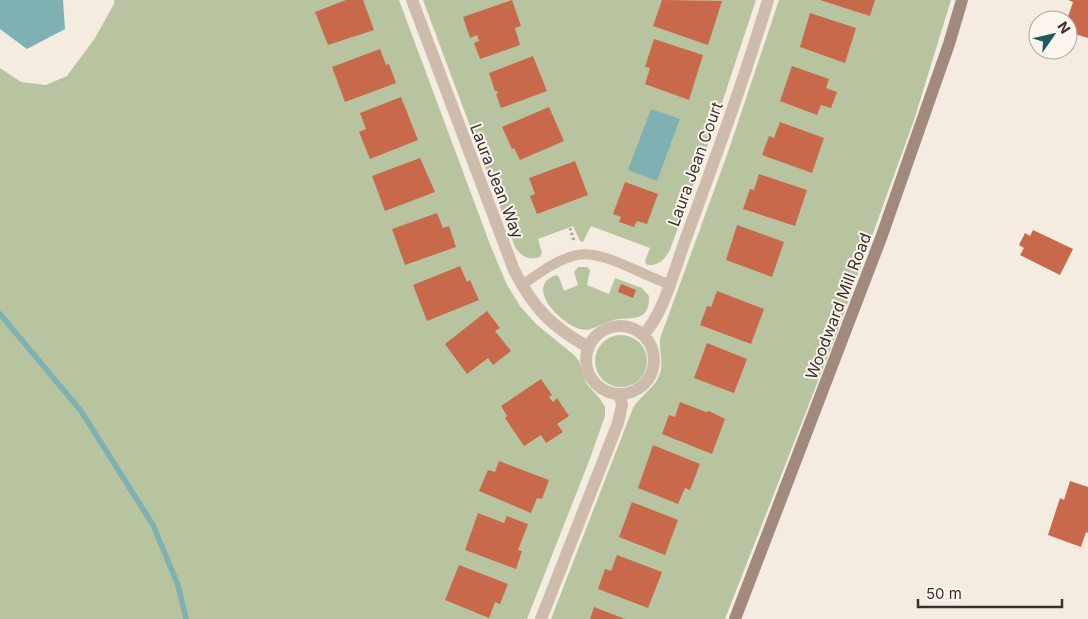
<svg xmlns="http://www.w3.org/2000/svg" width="1088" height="619" font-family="Inter,sans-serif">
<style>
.green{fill:#b8c4a0}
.water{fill:#7fb0b2}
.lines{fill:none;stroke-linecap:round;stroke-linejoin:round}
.stream{stroke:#7fb0b2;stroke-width:5.5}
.building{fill:#c8694b}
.path{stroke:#b9a596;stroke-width:3;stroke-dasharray:2.5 2.5;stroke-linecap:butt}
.lane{stroke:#cdbbac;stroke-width:10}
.street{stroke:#cdbbac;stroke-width:12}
.secondary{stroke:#a18a7d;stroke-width:12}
.labels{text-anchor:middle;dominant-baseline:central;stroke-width:4;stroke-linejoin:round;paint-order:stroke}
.street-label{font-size:16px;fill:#3b302b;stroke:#fbf5ee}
</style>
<rect width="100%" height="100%" fill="#f4ebe1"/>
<g class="green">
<polygon points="114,0 399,0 491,247 507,285 520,306 536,324 574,355 579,361 586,383 600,399 605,407 605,416 589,461 527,619 0,619 0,68 21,82 46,85 67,76 95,38 114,4"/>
<path d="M 423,0 L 756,0 L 711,136 L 670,250 C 665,259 659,266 647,265 L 645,261 L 650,248 L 591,226 L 583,242 L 580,241 L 573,226 L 538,239 L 542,253 L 540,257 C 528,261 521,256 515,247 Z"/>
<path d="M 779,0 L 951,0 L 914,120 L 836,335 L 725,619 L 551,619 L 633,408 C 640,396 652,390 658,378 C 665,365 659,353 660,340 C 661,335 663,329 665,325 L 728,152 Z"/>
<path d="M 578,267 L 587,267 L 590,270 L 587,285 L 609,294 L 615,278 L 642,288 L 649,296 C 650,326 626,315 610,321 C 600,324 591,332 580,329 C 562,324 523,287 556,275 L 559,277 L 564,291 L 578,285 L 574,272 Z"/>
<circle cx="621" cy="361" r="26"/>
</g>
<g class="water">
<polygon points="0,0 63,0 65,29 27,49 0,29"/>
<polygon points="651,109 680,119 657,181 628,170"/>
</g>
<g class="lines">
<polyline class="stream" points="0,314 81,411 153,525 178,585 186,619"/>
</g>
<g class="building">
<polygon points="346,0 363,0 374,30 328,45 315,12"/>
<polygon points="512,0 521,26 515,28 520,45 480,59 474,43 479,41 477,35 470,38 463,17"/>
<polygon points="662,0 722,1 708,45 653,26"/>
<polygon points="820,0 875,0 870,16"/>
<polygon points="1068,0 1088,0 1088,38 1068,32 1067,20 1073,2"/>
<polygon points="810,13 856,28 845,63 800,47"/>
<polygon points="654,39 703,55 689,100 645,84 650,68 645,67"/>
<polygon points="380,49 386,65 389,64 396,83 345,102 332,67"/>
<polygon points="533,56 547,91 501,108 496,94 498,93 497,91 495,91 489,73"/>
<polygon points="792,66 829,79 826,88 837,92 831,108 821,105 817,115 780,101"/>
<polygon points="401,97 418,140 370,159 359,132 366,129 360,113"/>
<polygon points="549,107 564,141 520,160 514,148 512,149 502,127"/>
<polygon points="780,122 824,138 812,173 762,155 769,136 774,138"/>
<polygon points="420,158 435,192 385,211 372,176"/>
<polygon points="575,161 588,195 537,214 530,196 535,194 529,178"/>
<polygon points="759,174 807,190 795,226 743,209 750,189 754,190"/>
<polygon points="625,182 658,194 647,224 637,221 634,227 619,222 621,217 613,214"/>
<polygon points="437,213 443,228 449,226 456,247 405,265 392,229"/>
<polygon points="737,225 784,242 772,277 726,260"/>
<polygon points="1033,230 1073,249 1060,275 1020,255 1024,248 1019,245 1025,233 1030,236"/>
<polygon points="460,266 467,282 470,280 479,300 427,321 413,285"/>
<polygon points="621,284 636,290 633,298 618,292"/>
<polygon points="717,291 764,309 751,344 700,325 707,306 711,307"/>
<polygon points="487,311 500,328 495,331 511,351 493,365 488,358 467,374 445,344"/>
<polygon points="707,343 747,359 734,393 694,378"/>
<polygon points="541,379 552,395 549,397 553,402 557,398 569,416 557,424 563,432 546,443 541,435 524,446 505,418 507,416 501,406"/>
<polygon points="680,402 706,412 709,411 725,419 712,454 662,434 669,415 675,417"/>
<polygon points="653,445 700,464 690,490 685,488 678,504 638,488"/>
<polygon points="499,461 549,480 542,499 537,498 531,513 479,491 488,470 495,472"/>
<polygon points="1070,481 1088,487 1088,533 1086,532 1081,547 1048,535 1060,498 1064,500"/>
<polygon points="632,502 678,520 665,555 619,537"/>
<polygon points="478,513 504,523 507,516 528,524 518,550 522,551 516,569 465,550"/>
<polygon points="617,555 662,572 648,608 598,589 605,569 611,571"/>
<polygon points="459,565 508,584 500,604 495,602 489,618 445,600"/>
<polygon points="594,607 625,619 590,619"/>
</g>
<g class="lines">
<polyline class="path" points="570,228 574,241"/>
<path class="lane" d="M 522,285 C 538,274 557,259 577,255 C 602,249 643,276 669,284"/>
<g class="street">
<path d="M 412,0 L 514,270 C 534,309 551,326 588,347"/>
<circle cx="620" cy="360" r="34"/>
<path d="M 643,335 C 664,314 675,267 686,238 C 715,159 744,80 768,0"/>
<polyline points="541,619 618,423 622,405 620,395"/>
</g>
<polyline class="secondary" points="735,619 881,238 949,44 962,0"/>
</g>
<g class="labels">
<g class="street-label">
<text transform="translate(695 164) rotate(-70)">Laura Jean Court</text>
<text transform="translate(497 181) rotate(69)">Laura Jean Way</text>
<text transform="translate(838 306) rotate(-69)">Woodward Mill Road</text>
</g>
</g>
<g transform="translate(1053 35) rotate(56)"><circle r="24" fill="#fbf5ee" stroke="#aea6a0"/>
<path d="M0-4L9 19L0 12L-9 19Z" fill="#1f5a5e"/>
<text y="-8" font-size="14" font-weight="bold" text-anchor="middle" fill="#3b302b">N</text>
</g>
<path d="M918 599v8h144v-8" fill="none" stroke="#3b302b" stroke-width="2.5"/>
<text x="926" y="599" font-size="15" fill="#3b302b" stroke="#fbf5ee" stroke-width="4" paint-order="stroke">50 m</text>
</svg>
